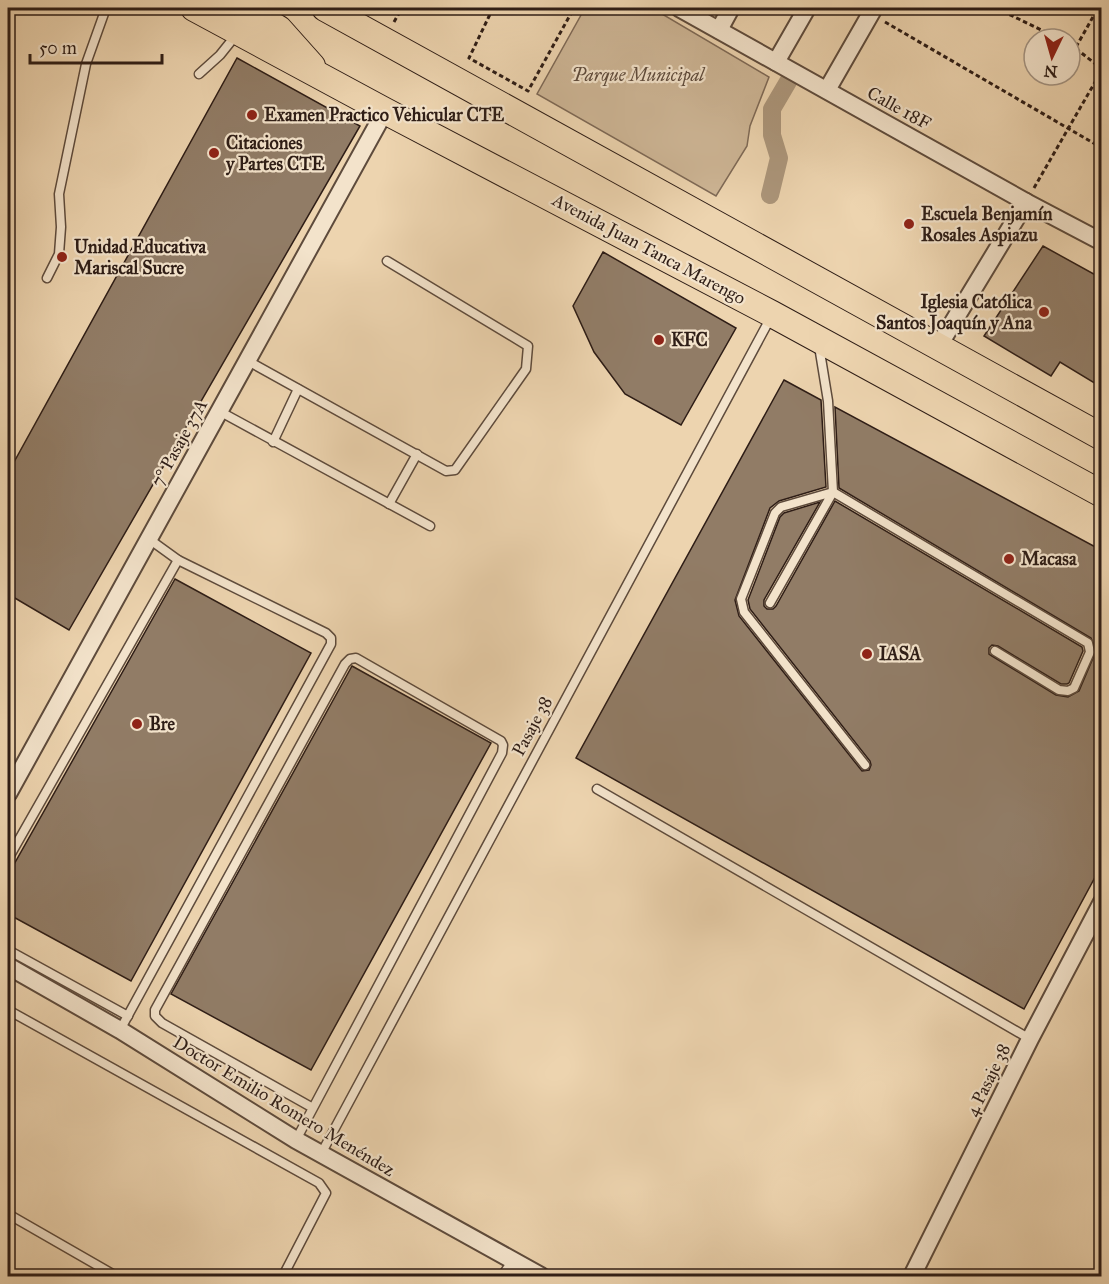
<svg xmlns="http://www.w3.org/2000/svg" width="1109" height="1284" font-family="'IM FELL Great Primer',serif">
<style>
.green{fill:#cdb595;stroke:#7e6956;stroke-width:1.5}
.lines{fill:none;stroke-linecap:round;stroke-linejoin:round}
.canal{stroke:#ac967b;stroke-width:18}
.building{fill:#917c66;stroke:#2e1d16;stroke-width:1.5}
.lane-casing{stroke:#5e4b3c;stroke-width:11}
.street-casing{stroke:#5e4b3c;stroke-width:20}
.primary-casing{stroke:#2e1d16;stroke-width:28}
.path{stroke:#2e1d16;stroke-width:3;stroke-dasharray:4.5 3;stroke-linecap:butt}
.lane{stroke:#f3e3cb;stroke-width:8}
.street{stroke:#f3e3cb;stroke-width:16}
.primary{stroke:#edd4af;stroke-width:26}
.poi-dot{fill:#8f2418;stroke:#f3e3cb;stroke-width:2}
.labels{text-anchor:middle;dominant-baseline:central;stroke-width:4.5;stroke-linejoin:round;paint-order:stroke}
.park-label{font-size:18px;font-style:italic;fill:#5e4b3c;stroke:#f3e3cb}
.street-label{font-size:18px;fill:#2e1d16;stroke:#f3e3cb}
.poi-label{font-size:18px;font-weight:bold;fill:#2e1d16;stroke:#f3e3cb;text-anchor:start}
</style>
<rect width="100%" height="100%" fill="#edd4af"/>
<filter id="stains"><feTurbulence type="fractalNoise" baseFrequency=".00333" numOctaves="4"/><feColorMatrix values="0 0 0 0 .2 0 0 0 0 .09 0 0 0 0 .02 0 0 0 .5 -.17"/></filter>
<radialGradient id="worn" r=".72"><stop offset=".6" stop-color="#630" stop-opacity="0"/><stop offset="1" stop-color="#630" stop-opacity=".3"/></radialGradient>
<polygon class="green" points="585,8 652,8 769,77 750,126 747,146 716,196 537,94"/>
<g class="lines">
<polyline class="canal" points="770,195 779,158 772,135 772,109 789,80"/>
</g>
<g class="building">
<polygon points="237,58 360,126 69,630 8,594 8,473"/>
<polygon points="1043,246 1101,278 1101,387 1060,362 1051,376 984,336"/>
<polygon points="603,252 736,328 681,425 625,394 594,352 573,306"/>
<polygon points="784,380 821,400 826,487 779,501 770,508 735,600 739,616 862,771 869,770 871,765 870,761 750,609 748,600 780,517 784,513 820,502 764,600 764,606 767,609 773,609 776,606 835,501 1082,647 1083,651 1069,683 1067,684 1061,684 998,646 992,645 989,648 989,654 992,656 1056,695 1068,697 1079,691 1096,651 1091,638 839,488 835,407 1101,550 1101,866 1024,1009 576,758"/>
<polygon points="175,579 311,653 131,981 8,914 8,875"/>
<polygon points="352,666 491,743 311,1070 171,994"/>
</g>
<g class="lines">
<g class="lane-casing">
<g id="lane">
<polyline points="199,74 220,55 236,35"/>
<polyline points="47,278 59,254 61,227 59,194 86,64 106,8"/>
<polyline points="819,346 828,401 833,492 1088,643 1090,652 1074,688 1068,691 1059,690 995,651"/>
<polyline points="248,361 446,471 455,470 526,369 528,346 387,261"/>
<polyline points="219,411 430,526"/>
<polyline points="273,442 298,389"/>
<polyline points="389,504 417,454"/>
<polyline points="149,539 178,560"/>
<polyline points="770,603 833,492 781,507 775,513 741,599 744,612 865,765"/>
<polyline points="597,789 1030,1039"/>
<polyline points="8,859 178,560 326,633 331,638 331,644 120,1030"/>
<polyline points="8,950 128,1016"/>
<polyline points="8,1010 319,1183 326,1193 283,1276"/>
<polyline points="296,1140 313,1108 502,753 503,745 501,741 356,658 350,659 345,664 155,1010 155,1016 162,1023 313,1108"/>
<polyline points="321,1154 771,317"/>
<polyline points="8,1214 116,1276"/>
<polyline points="502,1276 513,1260"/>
</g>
</g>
<g class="street-casing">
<g id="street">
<polyline points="679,8 1026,202 1102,242"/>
<polyline points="719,30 731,8"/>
<polyline points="776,62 807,8"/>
<polyline points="827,90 874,8"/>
<polyline points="938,347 1026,202"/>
<polyline points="8,794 385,111"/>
<polyline points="8,966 120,1030 296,1140 541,1276"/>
<polyline points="912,1276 1030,1039 1102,902"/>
</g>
</g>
<g class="primary-casing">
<g id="primary">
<polyline points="194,8 385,111 772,314 1102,494"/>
<polyline points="245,8 279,29 312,66"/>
<polyline points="325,8 1102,437"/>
</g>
</g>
<g class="path">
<polyline points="493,8 469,58 528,91 574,8"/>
<polyline points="996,8 1060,39"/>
<polyline points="394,22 402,8"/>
<polyline points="885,22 1102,148"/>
<polyline points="1070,44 1102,69"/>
<polyline points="1076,47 1098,8"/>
<polyline points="1034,188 1102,70"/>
</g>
<use href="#lane" class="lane"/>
<use href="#street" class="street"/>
<use href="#primary" class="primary"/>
</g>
<g class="poi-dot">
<circle cx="252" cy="115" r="6"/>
<circle cx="214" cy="153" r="6"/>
<circle cx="909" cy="224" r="6"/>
<circle cx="62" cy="257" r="6"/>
<circle cx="1044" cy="312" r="6"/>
<circle cx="659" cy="340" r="6"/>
<circle cx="1009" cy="559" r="6"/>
<circle cx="867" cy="654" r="6"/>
<circle cx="137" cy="724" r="6"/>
</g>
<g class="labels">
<g class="park-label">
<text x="638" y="75">Parque Municipal</text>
</g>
<g class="street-label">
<text transform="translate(899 108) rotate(29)">Calle 18F</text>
<text transform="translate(649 249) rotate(28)">Avenida Juan Tanca Marengo</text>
<text transform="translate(179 443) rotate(-61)">7° Pasaje 37A</text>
<text transform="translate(532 726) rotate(-62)">Pasaje 38</text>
<text transform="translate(988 1080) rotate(-64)">4 Pasaje 38</text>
<text transform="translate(284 1106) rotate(31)">Doctor Emilio Romero Menéndez</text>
</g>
<g class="poi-label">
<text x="264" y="115">Examen Practico Vehicular CTE</text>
<text x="226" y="143">Citaciones<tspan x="226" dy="21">y Partes CTE</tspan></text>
<text x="921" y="214">Escuela Benjamín<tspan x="921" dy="21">Rosales Aspiazu</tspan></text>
<text x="74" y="247">Unidad Educativa<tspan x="74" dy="21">Mariscal Sucre</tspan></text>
<text x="1032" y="302" text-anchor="end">Iglesia Católica<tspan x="1032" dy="21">Santos Joaquín y Ana</tspan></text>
<text x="671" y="340">KFC</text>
<text x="1021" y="559">Macasa</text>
<text x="879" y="654">IASA</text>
<text x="149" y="724">Bre</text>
</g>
</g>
<rect width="1109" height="1284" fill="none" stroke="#edd4af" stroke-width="30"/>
<rect x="9" y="9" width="1091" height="1266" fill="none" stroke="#2e1d16" stroke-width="3"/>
<rect x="15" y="15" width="1079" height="1254" fill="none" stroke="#2e1d16" stroke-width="1.5"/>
<g transform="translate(1052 57) rotate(185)"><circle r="28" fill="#f3e3cb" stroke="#a49483" stroke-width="1.5"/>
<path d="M0-4.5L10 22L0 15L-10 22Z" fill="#8f2418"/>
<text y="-9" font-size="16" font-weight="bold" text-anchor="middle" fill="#2e1d16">N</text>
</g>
<path d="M30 54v9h132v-9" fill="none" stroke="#2e1d16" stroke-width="3"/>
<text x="39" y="54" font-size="18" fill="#2e1d16" stroke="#f3e3cb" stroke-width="4.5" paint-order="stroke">50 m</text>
<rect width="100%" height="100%" filter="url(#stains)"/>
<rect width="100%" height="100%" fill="url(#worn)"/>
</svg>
